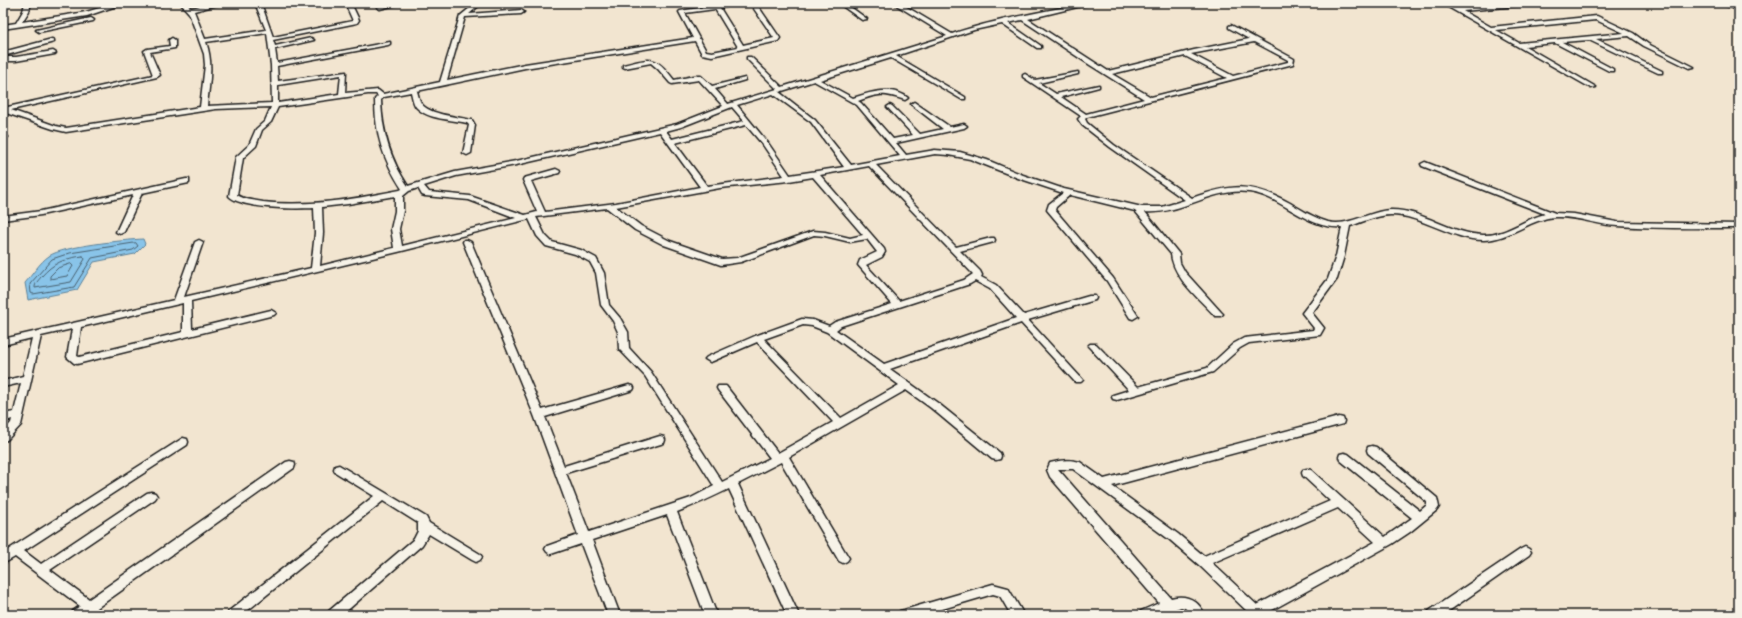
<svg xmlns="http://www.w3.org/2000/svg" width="1742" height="618" font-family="Dekko,sans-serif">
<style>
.water{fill:#89c4e9;stroke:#5d8197}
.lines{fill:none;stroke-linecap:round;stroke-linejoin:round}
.shore{stroke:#485f6e;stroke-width:1}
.canal{fill:#89c4e9;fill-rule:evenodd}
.minor-casing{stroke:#1c1c1c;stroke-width:3}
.minor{fill:#f7f3e8;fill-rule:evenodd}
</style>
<rect width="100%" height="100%" fill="#f2e5d0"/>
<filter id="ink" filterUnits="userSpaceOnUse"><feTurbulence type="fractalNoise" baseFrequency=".025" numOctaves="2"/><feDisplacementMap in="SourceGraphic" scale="8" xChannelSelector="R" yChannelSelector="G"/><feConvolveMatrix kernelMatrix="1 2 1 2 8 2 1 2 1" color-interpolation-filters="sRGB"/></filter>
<g filter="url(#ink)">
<path class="water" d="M 143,239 L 145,244 L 135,254 L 94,262 L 77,290 L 28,300 L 25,283 C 32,275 40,262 49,256 C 63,246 125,240 143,239 Z"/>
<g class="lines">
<g class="shore">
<polygon points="136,243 138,246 133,250 92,258 74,287 33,294 31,293 30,284 52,259 70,253"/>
<path d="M 83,256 L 85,259 L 71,282 L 35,288 C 35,283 38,281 41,277 C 53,263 65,258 83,256 Z"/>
<polygon points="71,264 73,266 67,276 50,279 50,276 58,268"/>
</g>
<polygon class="canal" points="1732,3 1739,3 1739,6"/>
<g class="minor-casing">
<g id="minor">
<polygon points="25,3 31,3 29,11 22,22 86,12 116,3 125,3 87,16 3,29 3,25 16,23 23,11"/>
<polygon points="161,3 170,3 158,6 158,4"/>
<path d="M 180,3 L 186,3 L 191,8 L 215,3 L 225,3 L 194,11 L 205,39 L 266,30 L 255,3 L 261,3 L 273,37 L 353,21 L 345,3 L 351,3 L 359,20 L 357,23 L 273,40 L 275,46 L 311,38 L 314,40 L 275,49 L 277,63 L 390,42 L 390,44 L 388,45 L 277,66 L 278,81 L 346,72 L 345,93 L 378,90 L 383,94 L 440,82 L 460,16 L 476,3 L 482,3 L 469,14 L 521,10 L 524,12 L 521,14 L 465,17 L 447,80 L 525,64 L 693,38 L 679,12 L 680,11 L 732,3 L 746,3 L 720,8 L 743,45 L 774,38 L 750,3 L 756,3 L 780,38 L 778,41 L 712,56 L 702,54 L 695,41 L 525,68 L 417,91 C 418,94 419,100 421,103 C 428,115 460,117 472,120 L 475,125 L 471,153 L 467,155 L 463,153 L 469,125 L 467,123 C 451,119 428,120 416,107 C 413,103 412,96 411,92 L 384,97 L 381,100 C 382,132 390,159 408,186 L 455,172 L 516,161 L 677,124 L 723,106 L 699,80 L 672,84 L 670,83 L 658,69 L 651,63 L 625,68 L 623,67 L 623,65 C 652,58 655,55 674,80 L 694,76 L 701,76 L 712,86 L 745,78 L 745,80 L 715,89 L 728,104 L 777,89 L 747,59 L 747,57 L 751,57 L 782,87 L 947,36 L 893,3 L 900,3 L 952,34 C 994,19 1040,13 1084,3 L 1094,3 L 1028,19 L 1108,71 L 1194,50 L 1249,39 L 1229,28 L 1229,26 L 1231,25 L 1294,59 L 1293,64 L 1087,117 L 1085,119 L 1087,123 L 1114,145 L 1192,198 C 1232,184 1251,182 1290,203 C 1302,210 1314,218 1328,222 C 1349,227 1369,211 1390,210 C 1422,209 1450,234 1483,235 C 1505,236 1524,219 1545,214 L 1422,166 L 1421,164 L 1425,162 L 1555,213 L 1574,214 L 1617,222 L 1739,224 L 1739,228 C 1699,228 1658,229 1618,226 C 1597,225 1577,216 1555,217 C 1530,219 1509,240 1484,240 C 1451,240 1422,215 1391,215 C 1377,215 1363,222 1350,226 L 1344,256 L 1337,279 L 1312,313 L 1324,328 L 1320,335 L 1249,343 L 1240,348 L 1213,372 L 1117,400 L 1113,399 L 1112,397 L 1113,395 L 1129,390 L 1090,348 L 1088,346 L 1090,344 L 1096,344 L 1138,387 L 1207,368 L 1233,344 L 1244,338 L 1313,330 L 1314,328 L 1302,313 L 1328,279 L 1336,256 L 1342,227 C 1307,230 1282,196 1249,192 C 1213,187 1181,215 1145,212 L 1179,254 L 1180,263 L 1185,272 L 1221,312 L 1223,314 L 1221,316 L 1215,316 C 1200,299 1173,278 1171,254 L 1135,211 L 1070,195 L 1056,207 L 1055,210 L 1113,278 L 1138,316 L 1133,319 L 1130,318 L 1107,281 L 1047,210 L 1049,204 L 1063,193 L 1018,178 L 970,159 L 948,155 L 935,154 L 876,165 L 956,247 L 991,238 L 994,238 L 995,240 L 994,242 L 960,251 L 980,271 L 982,275 L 981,277 L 996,285 L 1024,315 L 1089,296 L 1095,296 L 1096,298 L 1095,300 L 1028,320 L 1083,380 L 1081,382 L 1075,382 L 1021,323 L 890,369 L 939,404 L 1000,453 L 1001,456 L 1000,459 L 996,460 L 992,459 L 931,408 L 906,390 L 789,457 L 847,555 L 849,558 L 847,561 L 843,563 L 839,561 L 781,462 L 738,484 L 799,615 L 787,615 L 729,489 C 713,497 695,505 677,512 L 717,615 L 705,615 L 667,515 L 592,540 L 620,615 L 608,615 L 581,544 L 551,554 L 547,552 L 545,549 L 547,546 L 578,535 L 534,415 L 463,242 L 464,240 L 467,240 L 471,242 L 542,410 L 629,385 L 633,386 L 634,388 L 633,390 L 545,417 L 564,466 L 660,436 L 664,437 L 665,440 L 664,443 L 566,473 L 589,532 L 691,498 L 714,486 L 645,376 L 619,349 L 618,332 L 613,321 L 601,305 L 596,273 L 590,262 L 575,254 L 546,246 L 537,236 L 529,219 L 398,252 L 191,301 L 192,329 L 271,310 L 276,313 L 274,315 L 77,364 L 74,363 L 67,357 L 72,329 L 41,336 L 21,425 L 7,440 L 3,441 L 3,431 L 11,423 L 12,419 L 3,422 L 3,414 L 14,412 L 21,383 L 3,387 L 3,381 L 23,376 L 32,338 L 3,345 L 3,339 L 174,300 L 195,242 L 199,240 L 203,242 L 184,297 L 311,268 L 315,233 L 314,208 C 296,209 241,209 229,196 L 236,157 L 249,145 L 256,129 L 265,121 L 271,107 L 216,109 L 66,132 L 53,129 L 3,112 L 3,108 L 153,75 L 144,51 L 147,49 L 170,46 L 169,40 L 172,38 L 175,40 L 175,48 L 150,52 L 160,75 L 157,77 L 11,110 L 56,126 L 66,128 L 200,107 L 205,65 L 204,54 L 189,13 ZM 715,9 L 738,47 L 712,52 L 706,51 L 685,13 ZM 1022,20 L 1090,65 L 1144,99 L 1086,114 L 1061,97 L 1099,87 L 1099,85 L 1056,94 L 1039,83 L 1078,74 L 1078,72 L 1035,80 L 1025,74 L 1023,75 L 1023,77 L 1081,116 L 1078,119 L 1082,125 L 1110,147 L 1185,200 L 1162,207 L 1142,207 L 1064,189 L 1023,175 L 987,160 L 960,152 L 935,150 L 906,155 L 896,143 L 964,128 L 967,126 L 964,124 L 950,127 L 914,102 L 911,104 L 912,105 L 943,129 L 920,134 L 892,106 L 890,105 L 887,107 L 888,108 L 913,135 L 893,139 L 861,103 L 858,101 C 880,93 883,93 905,100 L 908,98 C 893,85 870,92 853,98 L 820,80 L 891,58 L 961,99 L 965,99 L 965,97 L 896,56 L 974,30 L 1002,24 L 1037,48 L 1041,48 L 1041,46 L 1008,23 ZM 267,33 L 271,65 L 272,103 L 207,106 C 209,84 214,64 206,42 ZM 1254,42 L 1288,60 L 1288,62 L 1233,76 L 1191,54 ZM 1185,56 L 1227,78 L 1151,97 L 1112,74 ZM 341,75 L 339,94 L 278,103 L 278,85 ZM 814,81 L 857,105 L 900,156 L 851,165 L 815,120 L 779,92 ZM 368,94 L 376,94 L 378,96 L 375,99 C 375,135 383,159 402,189 L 400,190 C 355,199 310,207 263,202 C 254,200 245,200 237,195 L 243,158 L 256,146 L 262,130 L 271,122 L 278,107 ZM 773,94 L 811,122 L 844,167 L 790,175 L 768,143 L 737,105 ZM 732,107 L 744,121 L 672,139 L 666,131 L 681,127 ZM 746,125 L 763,145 L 784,176 L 707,186 L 675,143 ZM 660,132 L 700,187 L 616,203 L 545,212 L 531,181 L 559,173 L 560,171 L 556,169 L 524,178 L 523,180 L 537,212 L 525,215 L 470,196 L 429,192 L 424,186 L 456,176 L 516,165 ZM 869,166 L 973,274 L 964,280 L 899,301 L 866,265 L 882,257 L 885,252 L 884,249 L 820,175 ZM 813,177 L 863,235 L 850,238 L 825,232 L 813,231 L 737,258 L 722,259 L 670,241 L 641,226 L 616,207 L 720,188 L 789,181 ZM 418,188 L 422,195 L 425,196 L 469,200 L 516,218 L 402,246 L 399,229 L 403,211 L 403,196 L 409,191 ZM 395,196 L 395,211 L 391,229 L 394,248 L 320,266 L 323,233 L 322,207 L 348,204 ZM 607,208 L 635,230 L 664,245 L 721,265 L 741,262 L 814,235 L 825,236 L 850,242 L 867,239 L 877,252 L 860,260 L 858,265 L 892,304 L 835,322 L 829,326 L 813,320 L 802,319 L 755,336 L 707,357 L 705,359 L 710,362 L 713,361 L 757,342 L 833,422 L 778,453 L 726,386 L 718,386 L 717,388 L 718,390 L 770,458 L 722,482 L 651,372 L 629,348 L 628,332 L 620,318 L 609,305 L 604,273 L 596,258 L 581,250 L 552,242 L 545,235 L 536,217 ZM 975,281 L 990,289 L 1016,318 L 884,364 L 836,330 L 841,326 L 970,284 ZM 183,303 L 183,332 L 79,357 L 77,356 L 81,327 ZM 803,325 L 812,326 L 827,332 L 899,385 L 841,418 L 764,339 Z"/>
<polygon points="392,3 403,3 380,9 377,7"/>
<polygon points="838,3 845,3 867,19 862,20"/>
<path d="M 1441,3 L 1448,3 L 1458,8 L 1512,3 L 1531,3 L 1528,5 L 1463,11 L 1491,27 L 1597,16 L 1633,33 L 1648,44 L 1694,67 L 1689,68 L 1644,46 L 1629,36 L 1596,39 L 1662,71 L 1662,73 L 1658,73 L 1589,40 L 1562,42 L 1613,69 L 1613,71 L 1609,71 L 1555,43 L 1525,46 L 1596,87 L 1591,88 ZM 1596,20 L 1624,33 L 1519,43 L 1496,30 Z"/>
<polygon points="1718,3 1727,3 1739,6 1739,10"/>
<polygon points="91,18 94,20 93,21 39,32 36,30"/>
<polygon points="52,39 54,40 54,42 3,56 3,52"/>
<polygon points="53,51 56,53 55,54 16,61 3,61 3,57 16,57"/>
<polygon points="3,135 7,136 8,137 3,139"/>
<polygon points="186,179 189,179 189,183 142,193 124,232 120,234 116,232 133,195 41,215 3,220 3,216 41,211"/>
<path d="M 1339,417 L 1343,418 L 1344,421 L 1343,424 L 1112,486 L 1178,534 L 1204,556 L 1330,501 L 1303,476 L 1302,473 L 1303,470 L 1307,469 L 1311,470 L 1385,537 L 1412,518 L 1340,460 L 1339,457 L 1340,454 L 1344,453 L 1348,454 L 1420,511 L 1427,505 L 1427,502 L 1368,453 L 1367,450 L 1368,447 L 1372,446 L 1376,447 L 1437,498 L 1439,507 L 1437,510 L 1410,532 L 1392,544 L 1265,614 L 1265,615 L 1251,615 L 1199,565 L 1170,540 L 1073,469 L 1058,469 L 1171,598 C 1187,594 1198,600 1205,615 L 1192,615 L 1185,608 L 1181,607 L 1158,615 L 1139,615 L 1141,611 L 1159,603 L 1050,477 L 1047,470 L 1050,463 C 1060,460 1070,459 1080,462 L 1104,479 ZM 1338,508 L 1375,542 L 1257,605 L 1212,563 Z"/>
<polygon points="183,438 187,439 188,442 187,445 24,551 41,564 147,493 151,492 155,493 157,496 155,499 50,570 89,599 286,462 290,461 294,462 295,465 294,468 87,615 71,615 73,611 80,606 15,557 3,564 3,553"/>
<polygon points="339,465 426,517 429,523 480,554 482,557 480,560 476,562 472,560 429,534 422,545 342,615 327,615 329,611 414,539 418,531 418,523 383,501 242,615 227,615 229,611 374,496 335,472 334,469 335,466"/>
<polygon points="1525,547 1529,549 1531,552 1529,555 1443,615 1427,615 1429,611 1521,549"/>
<polygon points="993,584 1008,588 1024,615 1011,615 1000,596 993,594 922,615 898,615 900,611 904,610"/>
</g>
</g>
<use href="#minor" class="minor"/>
</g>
</g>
<rect width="1742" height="618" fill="none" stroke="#f7f3e8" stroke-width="16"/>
<rect x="8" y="8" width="1726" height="602" fill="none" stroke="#1c1c1c" stroke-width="1.5" filter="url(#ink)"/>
</svg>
